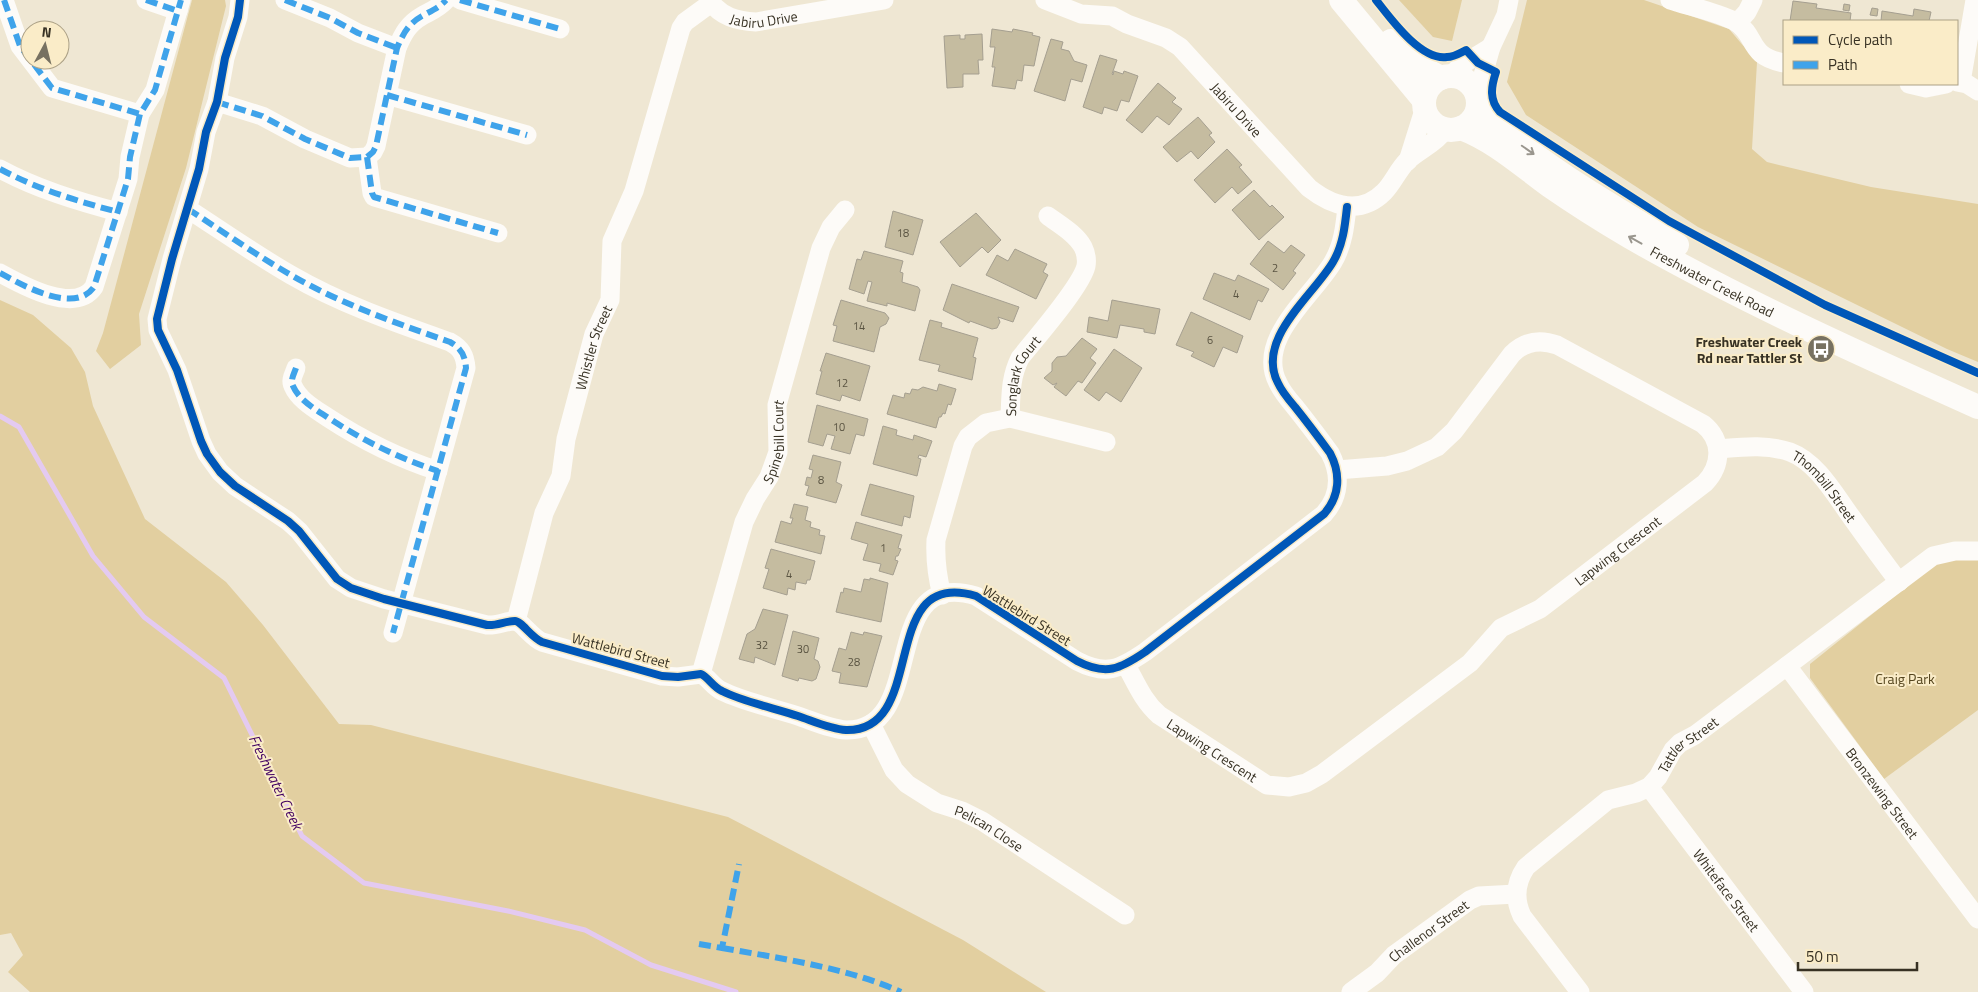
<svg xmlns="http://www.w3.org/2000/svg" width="1978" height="992" font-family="'Titillium Web',sans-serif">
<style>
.green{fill:#e2cfa0}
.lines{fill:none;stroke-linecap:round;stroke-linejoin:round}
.stream{stroke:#e4caf1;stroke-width:5}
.building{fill:#c5bca0;stroke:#a59f90}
.minor{stroke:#fdfbf8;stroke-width:19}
.major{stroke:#fdfbf8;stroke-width:24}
.quiet{stroke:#3fa3ea;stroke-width:6;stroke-dasharray:12 6;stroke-linecap:butt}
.cycleway-casing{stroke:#faecc8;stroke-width:11}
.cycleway{stroke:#0057b8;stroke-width:8}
.oneway{stroke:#9a968e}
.labels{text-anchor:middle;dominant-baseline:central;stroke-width:4;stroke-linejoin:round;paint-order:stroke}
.number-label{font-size:11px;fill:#5a5442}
.street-label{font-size:14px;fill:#373123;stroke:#faecc8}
.poi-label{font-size:14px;font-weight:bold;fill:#373123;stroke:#faecc8;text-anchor:end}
.park-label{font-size:14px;fill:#53441d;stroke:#faecc8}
.water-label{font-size:15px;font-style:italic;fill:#410061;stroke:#faecc8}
</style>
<rect width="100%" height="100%" fill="#efe7d3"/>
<g class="green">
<polygon points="192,0 225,0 226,6 186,168 139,314 141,345 110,369 96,351 103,333"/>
<polygon points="1399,0 1462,0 1452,41 1433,37"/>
<polygon points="1527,0 1644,0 1729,29 1757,62 1752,149 1767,162 1871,187 1978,204 1978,362 1947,349 1698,227 1526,115 1507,82"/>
<polygon points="0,300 33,315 71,348 85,372 93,406 145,519 226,582 263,625 339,724 371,725 728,817 963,940 1046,992 30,992 8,972 23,955 11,933 0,935"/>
<polygon points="1946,555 1978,555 1978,710 1884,779 1810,678 1810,664"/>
</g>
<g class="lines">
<polyline class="stream" points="0,416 19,427 93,556 144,617 224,678 302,836 364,883 508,911 585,930 651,965 736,992"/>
</g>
<g class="building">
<polygon points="1793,1 1817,4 1816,8 1851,13 1850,21 1785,21 1790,21"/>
<polygon points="1844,4 1850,5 1849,11 1843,10"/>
<polygon points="1872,8 1878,9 1877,16 1870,15"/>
<polygon points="1914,9 1931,12 1929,21 1881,21 1882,11 1913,16"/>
<polygon points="992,29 1012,32 1013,29 1033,33 1032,35 1040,37 1034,66 1024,65 1022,81 1017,80 1015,89 992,86 995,67 992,67 995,47 990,47"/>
<polygon points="982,34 983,60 978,60 979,74 963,74 963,87 947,88 944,36 960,35 960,39 965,39 965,35"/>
<polygon points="1051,39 1063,42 1061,49 1069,51 1074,61 1087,65 1082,82 1071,79 1065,101 1034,91"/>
<polygon points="1100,55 1117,60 1112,74 1113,75 1114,71 1123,74 1124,71 1138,76 1129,102 1121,100 1117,111 1104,107 1102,114 1083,107"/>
<polygon points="1158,83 1176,98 1172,102 1182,109 1169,125 1157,116 1142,133 1126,120"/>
<polygon points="1198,117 1212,133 1209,135 1215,142 1198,159 1191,151 1177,162 1163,147"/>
<polygon points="1227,149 1242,165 1239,167 1252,182 1238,194 1232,187 1215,203 1194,180"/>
<polygon points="1254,190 1270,207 1272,205 1284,217 1259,240 1232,210"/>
<polygon points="893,211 923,220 913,255 885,247"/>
<polygon points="976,213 1001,240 988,253 982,247 960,267 940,242"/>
<polygon points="1268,241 1284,253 1291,245 1305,255 1293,271 1296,273 1283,290 1250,264"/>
<polygon points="1015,249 1047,264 1043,272 1048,275 1036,299 986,275 997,255 1008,261"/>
<polygon points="864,251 903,261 900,272 903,273 902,282 918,287 920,290 915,311 887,303 887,306 867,301 872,282 868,281 864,294 849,289 857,259 861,260"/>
<polygon points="1214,273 1235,281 1238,275 1269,289 1262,302 1258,300 1250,320 1203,299"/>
<polygon points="952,284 1019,307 1013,322 998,317 1000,322 997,328 992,329 970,321 969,323 943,310"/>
<polygon points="841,300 885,313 889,318 886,324 880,327 874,352 833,341 837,326 833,325"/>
<polygon points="1112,300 1160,309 1155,334 1144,332 1144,329 1120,325 1117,338 1087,332 1089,317 1108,321"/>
<polygon points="1191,312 1243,336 1237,353 1223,347 1214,367 1191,356 1194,352 1176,345"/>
<polygon points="930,320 942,323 941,327 978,338 973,357 976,358 972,380 938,371 940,365 919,360"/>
<polygon points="1082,338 1097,349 1090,358 1096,363 1082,383 1078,381 1066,396 1054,387 1057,383 1053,385 1044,378 1052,371 1052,363 1057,357 1066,356"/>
<polygon points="1114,349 1142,368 1121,402 1106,392 1099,401 1084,390"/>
<polygon points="826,353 870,366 860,401 842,395 840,401 816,394 822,371 820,371"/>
<polygon points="939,384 956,389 951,405 948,404 945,414 943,413 941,417 939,417 936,428 887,414 893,395 904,398 905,393 910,394 912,389 918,390 923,387 937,391"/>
<polygon points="817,405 868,419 864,436 856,434 850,454 831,449 835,436 827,434 823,446 808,442"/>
<polygon points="883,426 897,430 896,435 913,440 914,435 932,441 926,457 919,455 918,458 921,459 917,476 873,464"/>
<polygon points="813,455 841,462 836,482 842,485 836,503 806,495 809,486 805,485 807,477 811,478 813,470 809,469"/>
<polygon points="870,484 914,496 910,518 904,516 902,526 861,515"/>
<polygon points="794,504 808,507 805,520 811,522 810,527 820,530 819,535 825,536 821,554 775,542 781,521 791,524 793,518 790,518"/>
<polygon points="856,522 902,535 898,548 901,549 898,556 896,556 895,560 898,561 893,575 879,571 881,564 863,560 868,544 851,539"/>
<polygon points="771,549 815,561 810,580 807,580 806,584 796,582 795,590 788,588 787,595 763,588 769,569 765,568"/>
<polygon points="870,578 888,583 881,622 836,612 841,592 843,593 844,588 861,592 864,579 870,580"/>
<polygon points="763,609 788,615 775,665 755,657 754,663 739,659 747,634 755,629"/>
<polygon points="793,631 819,638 814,659 818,661 820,667 816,679 812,681 799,678 798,681 782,676"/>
<polygon points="851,632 863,635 864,632 882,636 867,687 839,683 841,673 832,671 839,648 846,650"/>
</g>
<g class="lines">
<g class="minor">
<polyline points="4,0 20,46 52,88 140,114"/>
<polyline points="146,0 178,11"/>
<path d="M 240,0 L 238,17 L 225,58 L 217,102 L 206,132 L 199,169 L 172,259 L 157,319 L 158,330 L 177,370 L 201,441 L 207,454 L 220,472 L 235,486 L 288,521 L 299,531 L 337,579 L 351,588 L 384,599 L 487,625 C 497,626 505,621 515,621 C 521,621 532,638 542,642 L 662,676 L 678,677 L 701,674 C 709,678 713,687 722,691 C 744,702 774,708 798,716 C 813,721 830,729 846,730 C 930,732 876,566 976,596 L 1077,661 C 1106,676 1120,669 1145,652 L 1324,514 C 1340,496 1341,474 1330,453 C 1319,438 1307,422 1295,407 C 1289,400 1282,392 1278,383 C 1255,339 1313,296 1333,262 C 1343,245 1345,226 1347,207"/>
<polyline points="285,0 330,18 358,33 397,48"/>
<polyline points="460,0 560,29"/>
<path id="s1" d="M 709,0 C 721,17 737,21 756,22 L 884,0"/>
<path id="s2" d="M 1045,0 L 1081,14 L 1112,16 L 1127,24 L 1166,38 L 1180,47 L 1309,188 C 1332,206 1360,216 1384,192 C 1393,183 1398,170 1407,161 C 1420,149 1435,144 1445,130"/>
<path d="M 1670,0 C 1688,6 1720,13 1736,22 C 1758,37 1747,56 1784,63"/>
<polyline points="1737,23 1747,12 1753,0"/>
<polyline points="1451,76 1460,66 1491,47"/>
<polyline points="1957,82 1967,84 1978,91"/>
<polyline points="1961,82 1975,0"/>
<polyline points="1909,84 1926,88 1946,84"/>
<polyline points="387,95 527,135"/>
<polyline points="1477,96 1491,47 1506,15 1509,0"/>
<path d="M 217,102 L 262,116 L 305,139 L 350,158 L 367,157 L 373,152 L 376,146 L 397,48 C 403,34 408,24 422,16 C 431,11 439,8 446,0"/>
<polyline points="367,157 372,193 374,197 498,233"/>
<polyline points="1408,161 1424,110"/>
<path d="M 0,169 C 37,189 77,201 118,212"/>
<path d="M 188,209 C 222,231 256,255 291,275 C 341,304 396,323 450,342 C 461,348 465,355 466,368 L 393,633"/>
<path d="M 0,273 C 22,285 75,315 94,287 L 128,179 L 130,157 L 140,114 L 155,90 L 181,0"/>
<path d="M 296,368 C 294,374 290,380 293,386 C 299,400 315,409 327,417 C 362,440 398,458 438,471"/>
<path id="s3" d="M 1010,418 C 1011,396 1010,378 1020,358 C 1035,339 1081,287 1086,266 C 1087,260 1086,253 1083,247 C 1076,234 1060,225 1048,216"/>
<path id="s4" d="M 1718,449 C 1742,447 1767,444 1790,452 C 1817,462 1835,495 1852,518 C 1867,539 1883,561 1899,582"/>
<path d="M 942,595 C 937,576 935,560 936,540 L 963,446 L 968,437 L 986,423 L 1010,418 L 1106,442"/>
<path id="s5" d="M 516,621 L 544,513 L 561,476 L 566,439 L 594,334 L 610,300 L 612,241 L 634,191 L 681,28 L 685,22 L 711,3"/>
<path id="s6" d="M 1126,665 C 1136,683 1143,701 1159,715 L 1267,785 L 1289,787 L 1306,783 L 1322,774 L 1470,663 L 1501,628 L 1540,609 L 1705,483 C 1722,465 1723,440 1703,424 L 1557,345 C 1540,339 1525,341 1512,354 L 1454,431 L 1437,447 L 1407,461 L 1387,466 L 1337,470"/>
<path id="s7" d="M 1787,666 L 1978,919"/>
<path id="s8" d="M 701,674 L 744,522 L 755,499 L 769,477 L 778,452 L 777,405 L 821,248 L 831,227 L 845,210"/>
<path id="s9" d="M 871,724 L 894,770 L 907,784 L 937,803 L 962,811 L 982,821 L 1125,915"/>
<path id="s10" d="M 1649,787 L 1804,992"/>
<path id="s11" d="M 1351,992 L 1377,973 L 1394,955 L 1470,900 L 1479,896 L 1516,894"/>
<path id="s12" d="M 1580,992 L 1522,916 C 1514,899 1515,883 1526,867 L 1608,800 L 1636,793 L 1649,787 L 1658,777 L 1673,750 L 1680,743 L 1695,735 L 1933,556 L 1955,551 L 1978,551"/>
</g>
<g class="major">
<polyline points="1341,0 1423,99"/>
<polyline points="1391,41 1419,66 1441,78"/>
<circle cx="1451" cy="103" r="27"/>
<path d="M 1478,107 C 1533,162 1610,205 1677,245"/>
<path id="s13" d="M 1461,128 C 1495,141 1521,165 1550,186 C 1576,204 1603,221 1630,237 C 1742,301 1860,354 1978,407"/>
</g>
<g class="quiet">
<polyline points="4,0 20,46 52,88 140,114"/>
<polyline points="146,0 178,11"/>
<polyline points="285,0 330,18 358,33 397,48"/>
<polyline points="460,0 560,29"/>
<polyline points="387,95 527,135"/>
<path d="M 217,102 L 262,116 L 305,139 L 350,158 L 367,157 L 373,152 L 376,146 L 397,48 C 403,34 408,24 422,16 C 431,11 439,8 446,0"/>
<polyline points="367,157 372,193 374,197 498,233"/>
<path d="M 0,169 C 37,189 77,201 118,212"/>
<path d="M 188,209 C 222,231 256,255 291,275 C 341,304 396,323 450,342 C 461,348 465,355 466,368 L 393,633"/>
<path d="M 0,273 C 22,285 75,315 94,287 L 128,179 L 130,157 L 140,114 L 155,90 L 181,0"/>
<path d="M 296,368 C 294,374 290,380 293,386 C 299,400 315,409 327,417 C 362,440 398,458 438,471"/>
<polyline points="699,944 722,948 739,864"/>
<path d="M 722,948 C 779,958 848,968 901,992"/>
</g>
<g class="cycleway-casing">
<g id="cycleway">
<path d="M 240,0 L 238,17 L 225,58 L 217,102 L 206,132 L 199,169 L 172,259 L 157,319 L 158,330 L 177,370 L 201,441 L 207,454 L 220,472 L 235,486 L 288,521 L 299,531 L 337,579 L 351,588 L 384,599 L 487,625 C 497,626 505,621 515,621 C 521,621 532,638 542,642 L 662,676 L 678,677 L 701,674 C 709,678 713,687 722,691 C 744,702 774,708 798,716 C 813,721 830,729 846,730 C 930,732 876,566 976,596 L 1077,661 C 1106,676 1120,669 1145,652 L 1324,514 C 1340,496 1341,474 1330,453 C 1319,438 1307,422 1295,407 C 1289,400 1282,392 1278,383 C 1255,339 1313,296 1333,262 C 1343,245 1345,226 1347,207"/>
<path d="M 1376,0 C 1391,19 1421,61 1447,57 C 1454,57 1460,53 1466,50 L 1478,63 L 1496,72 C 1491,87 1489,100 1500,112 L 1669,221 L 1825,305 L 1978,373"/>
</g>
</g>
<use href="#cycleway" class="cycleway"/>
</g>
<defs><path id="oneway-shaft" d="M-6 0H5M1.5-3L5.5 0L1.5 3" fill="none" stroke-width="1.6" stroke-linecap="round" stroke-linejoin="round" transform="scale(1.25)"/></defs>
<g class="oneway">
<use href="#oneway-shaft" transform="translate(1528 150) rotate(35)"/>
<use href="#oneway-shaft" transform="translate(1635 240) rotate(-151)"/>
</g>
<defs>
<g id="bus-disc" transform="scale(1.4375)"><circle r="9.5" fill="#777161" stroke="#faecc8"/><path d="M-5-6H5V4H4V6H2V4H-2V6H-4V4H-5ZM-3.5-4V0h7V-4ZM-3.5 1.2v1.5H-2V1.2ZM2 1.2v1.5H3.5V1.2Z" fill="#fff"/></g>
</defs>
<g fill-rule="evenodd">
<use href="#bus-disc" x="1821" y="349"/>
</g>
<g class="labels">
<g class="number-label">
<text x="903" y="233">18</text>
<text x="1275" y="268">2</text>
<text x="1236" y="294">4</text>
<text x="859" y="326">14</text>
<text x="1210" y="340">6</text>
<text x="842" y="383">12</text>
<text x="839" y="427">10</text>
<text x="821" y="480">8</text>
<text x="883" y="548">1</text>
<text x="789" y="574">4</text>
<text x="762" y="645">32</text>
<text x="803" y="649">30</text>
<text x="854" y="662">28</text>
</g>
<g class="street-label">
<text stroke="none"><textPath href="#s1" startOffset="62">Jabiru Drive</textPath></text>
<text stroke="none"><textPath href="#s2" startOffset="229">Jabiru Drive</textPath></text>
<text stroke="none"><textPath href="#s13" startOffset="295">Freshwater Creek Road</textPath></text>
<text stroke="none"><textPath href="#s5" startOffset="285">Whistler Street</textPath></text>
<text stroke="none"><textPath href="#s3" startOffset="45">Songlark Court</textPath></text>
<text stroke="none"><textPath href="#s8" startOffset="246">Spinebill Court</textPath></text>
<text stroke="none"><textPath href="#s4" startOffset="122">Thombill Street</textPath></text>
<text stroke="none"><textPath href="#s6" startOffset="619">Lapwing Crescent</textPath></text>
<text transform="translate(1027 615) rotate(32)">Wattlebird Street</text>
<text transform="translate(621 650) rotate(15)">Wattlebird Street</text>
<text stroke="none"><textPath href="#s12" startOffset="355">Tattler Street</textPath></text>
<text stroke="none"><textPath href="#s6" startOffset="124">Lapwing Crescent</textPath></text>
<text stroke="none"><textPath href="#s7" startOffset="159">Bronzewing Street</textPath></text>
<text stroke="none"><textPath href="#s9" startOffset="164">Pelican Close</textPath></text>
<text stroke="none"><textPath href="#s10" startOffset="129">Whiteface Street</textPath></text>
<text stroke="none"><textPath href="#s11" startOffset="99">Challenor Street</textPath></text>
</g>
<g class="poi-label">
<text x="1802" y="341">Freshwater Creek<tspan x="1802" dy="16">Rd near Tattler St</tspan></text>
</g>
<g class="park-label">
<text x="1905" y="678">Craig Park</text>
</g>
<g class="water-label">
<text transform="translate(276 782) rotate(64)">Freshwater Creek</text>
</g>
</g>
<rect x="1783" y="20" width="175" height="65" fill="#faecc8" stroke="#aca186"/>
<rect x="1793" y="36" width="25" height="8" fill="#0057b8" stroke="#aca186"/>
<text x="1828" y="45" font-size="15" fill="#373123">Cycle path</text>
<rect x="1793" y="61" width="25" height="8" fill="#3fa3ea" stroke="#aca186"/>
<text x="1828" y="70" font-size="15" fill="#373123">Path</text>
<g transform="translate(45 45) rotate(7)"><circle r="24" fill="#faecc8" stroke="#aca186"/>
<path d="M0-4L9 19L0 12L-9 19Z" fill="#777161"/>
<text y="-8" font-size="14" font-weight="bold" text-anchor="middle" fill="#373123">N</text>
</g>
<path d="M1798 962v8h119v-8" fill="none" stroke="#373123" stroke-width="2.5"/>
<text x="1806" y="962" font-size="15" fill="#373123" stroke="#faecc8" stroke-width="4" paint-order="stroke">50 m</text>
</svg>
